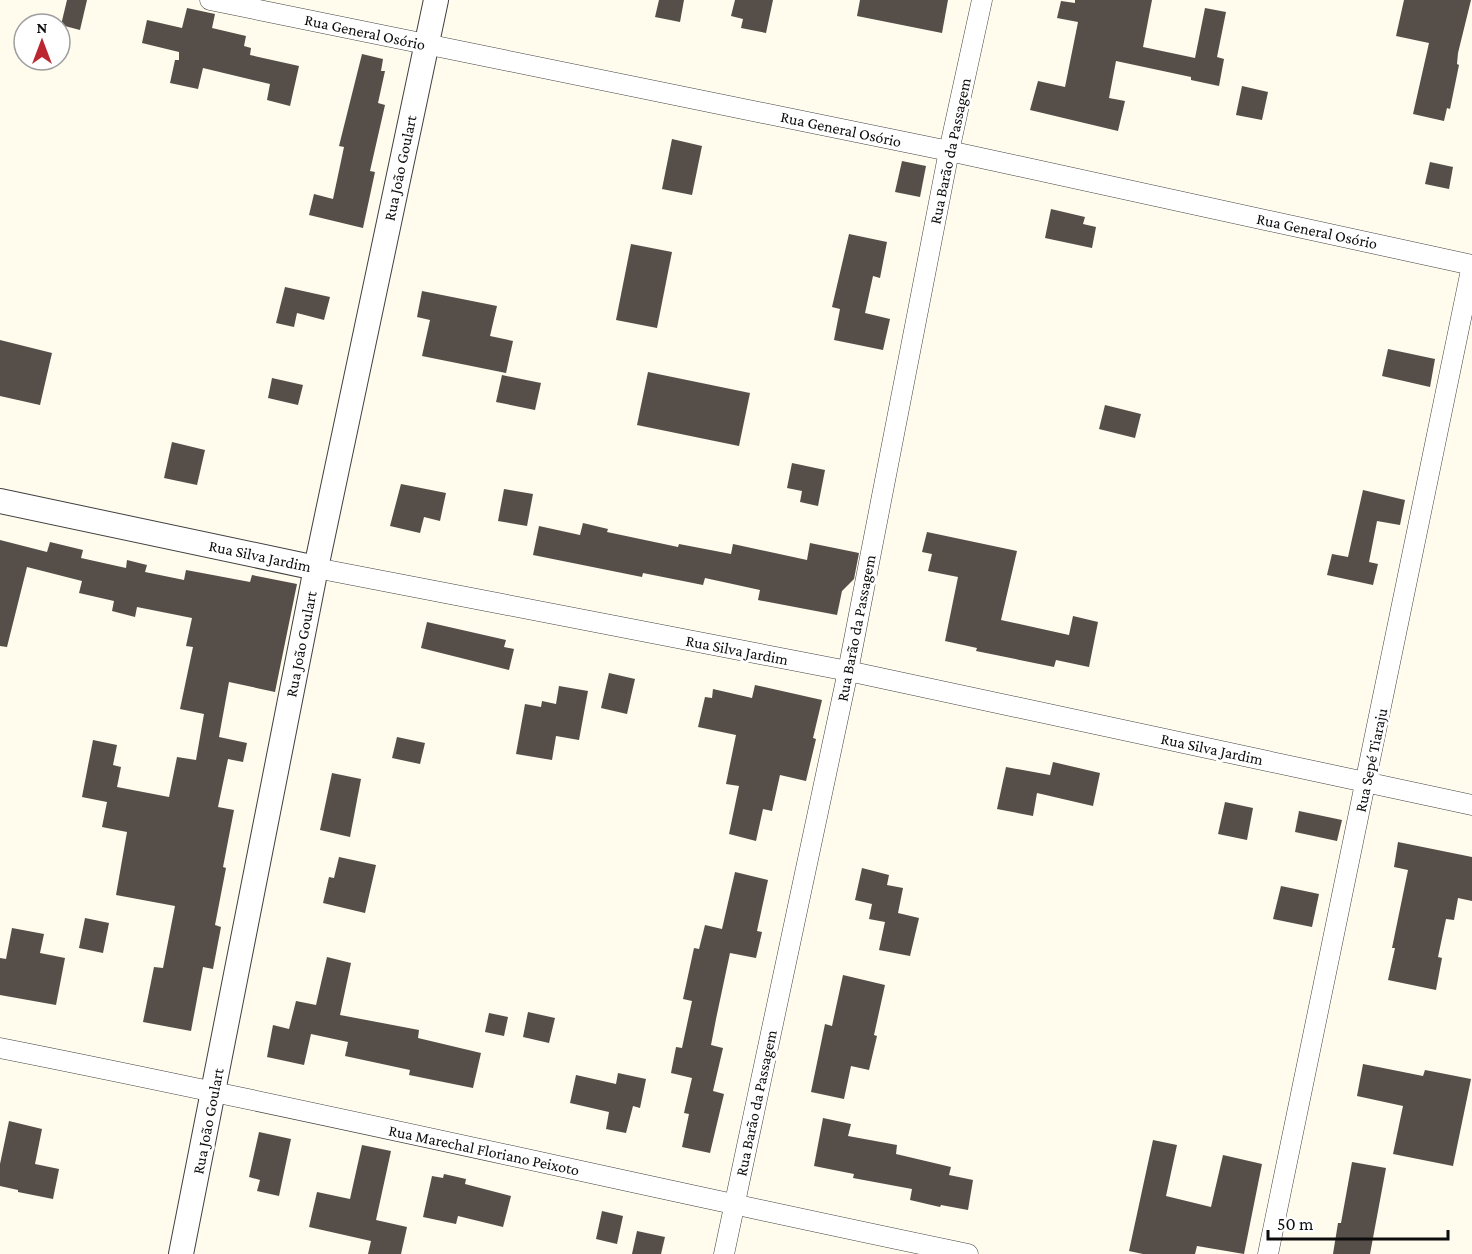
<svg xmlns="http://www.w3.org/2000/svg" width="1472" height="1254" font-family="'Crimson Pro',serif">
<style>
.building{fill:#554e49}
.lines{fill:none;stroke-linecap:round;stroke-linejoin:round}
.minor-casing{stroke:#404040;stroke-width:21}
.tertiary-casing{stroke:#404040;stroke-width:26}
.minor{stroke:#fff;stroke-width:20}
.tertiary{stroke:#fff;stroke-width:24}
.labels{text-anchor:middle;dominant-baseline:central;stroke-width:6;stroke-linejoin:round;paint-order:stroke}
.street-label{font-size:16px;fill:#0d0d0d;stroke:#fff}
</style>
<rect width="100%" height="100%" fill="#fffbed"/>
<g class="building">
<polygon points="67,0 87,0 80,30 61,25"/>
<polygon points="659,0 684,0 680,22 655,17"/>
<polygon points="735,0 773,0 766,33 741,28 743,19 731,16"/>
<polygon points="860,0 948,0 942,33 857,16"/>
<polygon points="1075,0 1152,0 1143,47 1195,58 1205,8 1226,12 1217,57 1224,59 1219,86 1191,80 1191,77 1116,61 1109,98 1125,101 1118,131 1030,110 1038,81 1065,87 1078,22 1057,18 1061,1 1075,3"/>
<polygon points="1404,0 1471,0 1458,53 1457,64 1459,65 1450,109 1447,108 1444,121 1413,114 1429,43 1396,36"/>
<polygon points="187,8 215,14 212,28 246,36 244,46 251,48 250,55 299,66 290,106 267,100 270,84 203,68 198,89 170,83 175,60 179,60 179,52 142,43 147,20 182,28"/>
<polygon points="362,54 383,59 381,71 385,71 378,103 385,105 370,171 375,172 363,228 309,215 314,194 333,199 344,147 339,146"/>
<polygon points="1242,86 1268,92 1262,120 1236,115"/>
<polygon points="672,139 702,146 692,195 662,189"/>
<polygon points="902,161 926,166 920,197 895,192"/>
<polygon points="1430,162 1453,167 1449,189 1425,184"/>
<polygon points="1051,209 1085,217 1083,224 1096,227 1092,248 1045,238"/>
<polygon points="849,234 887,242 880,278 873,276 865,313 890,319 883,350 834,340 840,309 832,307"/>
<polygon points="631,244 672,252 657,328 616,320"/>
<polygon points="285,287 330,297 324,320 297,313 294,327 276,323"/>
<polygon points="422,291 497,306 490,336 513,341 506,373 422,356 430,320 417,317"/>
<polygon points="0,340 52,353 40,405 0,396"/>
<polygon points="1388,349 1435,359 1430,387 1382,376"/>
<polygon points="648,372 750,393 739,446 637,425"/>
<polygon points="502,375 541,383 535,410 496,402"/>
<polygon points="272,378 303,385 298,405 268,398"/>
<polygon points="1105,405 1141,414 1135,438 1099,429"/>
<polygon points="172,442 205,450 197,485 164,478"/>
<polygon points="792,463 825,470 818,506 800,502 802,491 787,488"/>
<polygon points="401,484 446,493 440,521 424,517 420,533 390,526"/>
<polygon points="504,489 533,494 527,526 498,521"/>
<polygon points="1363,490 1405,500 1400,525 1377,521 1369,562 1378,564 1373,585 1327,575 1332,554 1348,557"/>
<polygon points="583,523 608,529 607,532 678,547 679,544 731,554 733,544 807,560 810,543 859,553 854,579 842,591 837,615 758,600 760,590 705,578 703,585 643,573 642,577 533,555 539,526 580,535"/>
<polygon points="927,532 1017,551 1001,620 1069,635 1073,616 1098,622 1089,667 1056,660 1054,667 976,651 977,648 945,641 958,577 928,571 932,554 922,552"/>
<polygon points="0,540 47,552 50,542 83,550 81,558 126,568 127,560 147,565 145,572 184,580 186,570 250,582 252,575 297,584 275,692 229,682 219,737 247,743 243,762 228,759 218,807 234,810 223,867 226,868 215,925 221,927 213,969 203,967 191,1031 143,1022 154,967 163,968 175,906 116,895 127,832 102,827 107,802 82,797 93,740 117,745 113,765 121,767 117,787 169,797 177,757 196,760 204,714 180,709 193,647 186,646 192,618 137,607 135,617 112,611 114,601 79,593 82,581 27,567 7,647 0,646"/>
<polygon points="427,622 506,640 504,647 514,649 509,670 421,648"/>
<polygon points="609,673 635,679 627,714 601,708"/>
<polygon points="755,685 822,700 813,738 816,739 806,781 780,775 772,811 763,809 756,841 729,834 739,786 726,784 736,735 698,727 705,697 712,698 713,689 752,698"/>
<polygon points="559,686 588,691 579,740 556,736 552,760 516,754 525,704 541,707 542,701 556,704"/>
<polygon points="397,737 425,743 420,764 392,758"/>
<polygon points="1053,762 1100,773 1093,806 1037,793 1033,816 997,809 1006,767 1050,775"/>
<polygon points="332,773 361,779 350,837 320,830"/>
<polygon points="1225,802 1253,808 1247,840 1218,834"/>
<polygon points="1299,811 1342,820 1337,841 1295,832"/>
<polygon points="1398,842 1472,857 1472,901 1458,898 1454,920 1446,919 1438,957 1442,958 1436,990 1388,980 1395,948 1392,948 1408,870 1394,867"/>
<polygon points="339,857 376,865 365,913 323,903 329,877 334,878"/>
<polygon points="862,868 889,875 887,885 903,888 898,913 919,918 910,956 879,950 885,922 869,919 872,904 855,900"/>
<polygon points="735,872 768,880 757,931 762,932 756,958 730,953 716,1019 711,1045 723,1048 713,1091 724,1094 710,1153 682,1147 689,1114 684,1113 692,1078 671,1073 676,1047 682,1048 692,1001 683,999 694,948 699,949 705,925 722,929"/>
<polygon points="1281,886 1319,894 1312,927 1273,919"/>
<polygon points="85,918 109,923 103,953 79,948"/>
<polygon points="12,928 44,934 40,953 65,958 56,1005 0,995 0,958 6,959"/>
<polygon points="327,957 351,963 340,1015 419,1030 418,1038 481,1053 473,1088 409,1075 410,1070 345,1056 348,1042 311,1034 304,1065 267,1057 273,1025 289,1029 296,1001 316,1005"/>
<polygon points="843,975 885,985 874,1035 877,1036 869,1070 851,1066 844,1099 811,1092 825,1024 832,1026"/>
<polygon points="528,1012 555,1018 549,1043 523,1037"/>
<polygon points="489,1013 508,1017 504,1036 485,1032"/>
<polygon points="1363,1064 1423,1076 1425,1070 1471,1079 1453,1166 1393,1154 1403,1106 1357,1096"/>
<polygon points="618,1073 646,1079 640,1108 633,1106 626,1133 606,1129 609,1112 570,1103 576,1075 616,1084"/>
<polygon points="823,1118 851,1124 848,1136 897,1145 896,1154 951,1167 949,1175 973,1180 968,1210 941,1205 940,1207 910,1200 912,1189 853,1178 854,1174 814,1166"/>
<polygon points="9,1121 42,1129 35,1164 59,1169 53,1199 18,1192 18,1190 0,1186 0,1164"/>
<polygon points="259,1132 291,1139 279,1196 257,1191 260,1180 249,1177"/>
<polygon points="1153,1140 1177,1145 1166,1196 1211,1207 1223,1155 1262,1164 1244,1254 1197,1246 1195,1254 1143,1254 1129,1251"/>
<polygon points="362,1145 391,1151 376,1220 407,1227 401,1254 368,1254 371,1241 309,1227 317,1192 350,1199"/>
<polygon points="1352,1162 1386,1168 1370,1254 1333,1254 1338,1223 1341,1223"/>
<polygon points="444,1174 466,1179 465,1184 511,1196 503,1227 458,1216 456,1224 423,1217 432,1176 443,1178"/>
<polygon points="602,1211 623,1216 617,1244 596,1239"/>
<polygon points="637,1231 665,1237 661,1254 632,1254"/>
</g>
<g class="lines">
<g class="minor-casing">
<g id="minor">
<polyline points="210,0 949,151 1472,265"/>
<polyline points="316,568 848,671 1472,805"/>
<path d="M 0,1048 C 324,1112 645,1187 968,1254"/>
<polyline points="724,1254 848,671 949,151 982,0"/>
<polyline points="1268,1254 1472,265"/>
</g>
</g>
<g class="tertiary-casing">
<g id="tertiary">
<polyline points="0,501 316,568"/>
<polyline points="181,1254 316,568 436,0"/>
</g>
</g>
<use href="#minor" class="minor"/>
<use href="#tertiary" class="tertiary"/>
</g>
<g class="labels">
<g class="street-label">
<text transform="translate(365 32) rotate(12)">Rua General Osório</text>
<text transform="translate(841 129) rotate(12)">Rua General Osório</text>
<text transform="translate(950 151) rotate(-78)">Rua Barão da Passagem</text>
<text transform="translate(400 168) rotate(-78)">Rua João Goulart</text>
<text transform="translate(1317 231) rotate(12)">Rua General Osório</text>
<text transform="translate(260 556) rotate(12)">Rua Silva Jardim</text>
<text transform="translate(856 628) rotate(-79)">Rua Barão da Passagem</text>
<text transform="translate(301 644) rotate(-79)">Rua João Goulart</text>
<text transform="translate(737 650) rotate(11)">Rua Silva Jardim</text>
<text transform="translate(1212 749) rotate(12)">Rua Silva Jardim</text>
<text transform="translate(1371 760) rotate(-78)">Rua Sepé Tiaraju</text>
<text transform="translate(756 1103) rotate(-78)">Rua Barão da Passagem</text>
<text transform="translate(208 1121) rotate(-79)">Rua João Goulart</text>
<text transform="translate(484 1150) rotate(12)">Rua Marechal Floriano Peixoto</text>
</g>
</g>
<g transform="translate(42 42)"><circle r="28" fill="#ffffff" stroke="#9e9e9e" stroke-width="1.5"/>
<path d="M0-4.5L10 22L0 15L-10 22Z" fill="#bb2630"/>
<text y="-9" font-size="16" font-weight="bold" text-anchor="middle" fill="#0d0d0d">N</text>
</g>
<path d="M1268 1230v9h180v-9" fill="none" stroke="#0d0d0d" stroke-width="3"/>
<text x="1277" y="1230" font-size="18" fill="#0d0d0d" stroke="#ffffff" stroke-width="4.5" paint-order="stroke">50 m</text>
</svg>
